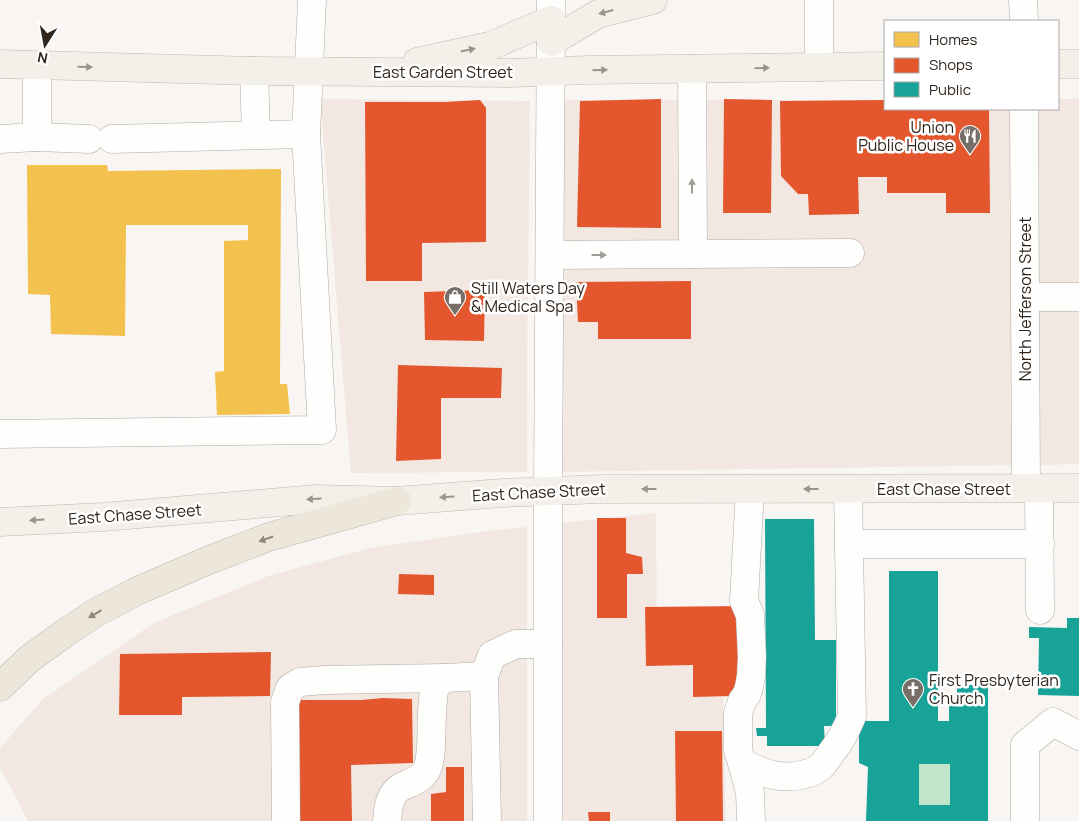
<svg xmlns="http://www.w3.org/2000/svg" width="1079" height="821" font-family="Manrope,sans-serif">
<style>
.built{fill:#f2e8e1}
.green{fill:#c1e4cb}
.homes{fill:#f2c14e}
.shops{fill:#e4572e}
.public{fill:#17a398;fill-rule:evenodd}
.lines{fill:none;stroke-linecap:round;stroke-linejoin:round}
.minor-casing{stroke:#b0aaa5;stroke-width:29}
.major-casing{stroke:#c0b8ac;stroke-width:29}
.highway-casing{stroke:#c0b8ac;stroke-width:29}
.minor{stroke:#fefefd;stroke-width:28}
.major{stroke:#f3efe9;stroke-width:28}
.highway{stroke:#ece6db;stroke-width:28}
.oneway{fill:#9b948d}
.oneway2{fill:#a19c98}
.oneway3{fill:#8e867c}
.labels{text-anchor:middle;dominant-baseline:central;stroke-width:5;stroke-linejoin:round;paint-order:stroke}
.street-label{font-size:16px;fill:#30251c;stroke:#fff}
.poi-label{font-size:16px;fill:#30251c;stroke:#fff;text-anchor:start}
</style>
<rect width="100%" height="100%" fill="#f8f5f3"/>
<g class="built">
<polygon points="320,99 530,101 527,371 527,472 351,473"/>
<polygon points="1058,99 1079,99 1079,464 1036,465 1034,109 1058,109"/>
<polygon points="561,100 885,100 885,109 1013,109 1015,465 560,472"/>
<polygon points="656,513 657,654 700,652 703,696 723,698 726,821 563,821 560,523"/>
<polygon points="527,527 527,821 28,821 0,767 0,748 43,699 154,623 268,576 370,548 487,531"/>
</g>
<rect class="green" x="919" y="764" width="31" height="41"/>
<polygon class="homes" points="27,165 107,165 108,171 281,169 280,384 287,384 290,414 217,415 215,372 224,371 224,241 248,240 248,225 126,225 125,336 51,334 50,295 28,294"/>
<g class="shops">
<polygon points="661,99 661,228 577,227 580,101"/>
<polygon points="724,99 772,100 771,213 723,213"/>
<polygon points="480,100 486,108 486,242 422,243 422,281 366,281 365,102 445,102"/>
<polygon points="885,100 885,109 989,109 990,213 946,213 946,193 887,193 887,177 858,177 859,214 809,215 808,194 798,194 781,176 780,101"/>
<polygon points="691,281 691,339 598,339 598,322 578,322 576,282"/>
<polygon points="485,290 484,341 425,340 424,292"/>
<polygon points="398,365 502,368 501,398 441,398 441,459 396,461"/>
<polygon points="597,518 626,518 626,553 642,557 643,574 627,574 627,618 597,618"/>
<polygon points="399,574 434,575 434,595 398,594"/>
<polygon points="743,606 744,666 734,696 693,697 693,665 646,666 645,607"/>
<polygon points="271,652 270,696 182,697 182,715 119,715 120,654"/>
<polygon points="383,698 412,699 413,763 351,765 352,821 292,821 295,700 362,700"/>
<polygon points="675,731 722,731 723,821 676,821"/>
<polygon points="446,767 464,767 464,821 431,821 431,794 446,792"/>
<polygon points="588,812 610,812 610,821 589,821"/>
</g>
<g class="public">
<polygon points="765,519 814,519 815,640 836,640 836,726 824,726 825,746 767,746 767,736 757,736 756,728 766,728"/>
<path d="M 889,571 L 938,571 L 938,721 L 949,721 L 949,694 L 957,694 L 957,685 L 988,685 L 988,821 L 866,821 L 868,767 L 859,763 L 859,721 L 889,721 ZM 919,764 L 950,764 L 950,805 L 919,805 Z"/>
<polygon points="1067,618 1079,618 1079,696 1038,695 1039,638 1029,638 1029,627 1067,628"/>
</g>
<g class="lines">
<g class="minor-casing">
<g id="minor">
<polyline points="819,0 819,67"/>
<polyline points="1023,0 1024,21"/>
<polyline points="254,71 256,135"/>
<polyline points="1024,109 1026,488"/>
<polyline points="37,137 89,139"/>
<polyline points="0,139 37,137 37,66"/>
<polyline points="112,139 306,134"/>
<polyline points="693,254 850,253"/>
<polyline points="550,255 693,254 692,69"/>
<polyline points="1025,297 1079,297"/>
<polyline points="0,434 322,430 306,134 312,0"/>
<polyline points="1039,488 1040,610"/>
<path d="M 750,489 L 744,601 L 750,615 L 752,657 L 751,676 L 749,687 L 747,694 L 742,701 L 738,713 L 738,750 L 742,763 C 763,773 782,781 805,774 C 810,773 815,771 819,768 C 824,764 828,758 831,753 C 841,741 846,730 852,716 L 848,489"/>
<polyline points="849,544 1040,544"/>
<polyline points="742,763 750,792 751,821"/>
<polyline points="286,821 285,702 290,688 300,682 325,680 445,678"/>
<path d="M 387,821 C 388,809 389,794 401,787 C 411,782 419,781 426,771 C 433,759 431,728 432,713 C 432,705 434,696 434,687 L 445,678 L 484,676"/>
<polyline points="487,821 484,676 492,655 516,644 548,644"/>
<polyline points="548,821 548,491 551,0"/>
<polyline points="1025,821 1025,745 1053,722 1079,736"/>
</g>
</g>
<g class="major-casing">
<g id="major">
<polyline points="551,42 598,14 653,0"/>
<polyline points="417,62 490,46 551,20"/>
<polyline points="0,64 254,71 510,73 588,70 885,66"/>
<polyline points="1058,64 1079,64"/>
<polyline points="0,522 103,517 317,499 397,501 503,493 600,489 1079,488"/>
</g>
</g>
<g class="highway-casing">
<polyline id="highway" points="0,687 29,659 65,633 95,613 137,591 209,560 269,537 397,501"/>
</g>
<use href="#minor" class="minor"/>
<use href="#major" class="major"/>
<use href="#highway" class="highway"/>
</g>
<defs><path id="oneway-solid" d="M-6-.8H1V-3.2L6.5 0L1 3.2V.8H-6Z" transform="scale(1.25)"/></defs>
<g class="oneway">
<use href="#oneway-solid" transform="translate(606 12) rotate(165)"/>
<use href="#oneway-solid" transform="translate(468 50) rotate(-12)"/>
<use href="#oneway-solid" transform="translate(85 67) rotate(1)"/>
<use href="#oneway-solid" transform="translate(762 68) rotate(-1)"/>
<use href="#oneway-solid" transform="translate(600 70) rotate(-1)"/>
<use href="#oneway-solid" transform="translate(649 489) rotate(180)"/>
<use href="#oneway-solid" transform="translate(811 489) rotate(180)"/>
<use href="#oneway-solid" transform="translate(447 497) rotate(176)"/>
<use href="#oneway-solid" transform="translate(314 499) rotate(177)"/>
<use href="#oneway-solid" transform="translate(37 520) rotate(177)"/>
</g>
<g class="oneway2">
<use href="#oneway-solid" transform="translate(692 186) rotate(-90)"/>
<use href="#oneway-solid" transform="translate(599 255)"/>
</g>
<g class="oneway3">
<use href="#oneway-solid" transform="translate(266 539) rotate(161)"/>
<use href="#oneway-solid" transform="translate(95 614) rotate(149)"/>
</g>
<defs>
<g id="restaurant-pin" transform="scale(1.125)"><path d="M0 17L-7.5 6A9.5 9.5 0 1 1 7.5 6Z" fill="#766e67" stroke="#fff"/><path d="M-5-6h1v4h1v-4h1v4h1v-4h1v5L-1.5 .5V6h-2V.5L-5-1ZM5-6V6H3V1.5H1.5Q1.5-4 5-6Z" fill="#fff"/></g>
<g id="shop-pin" transform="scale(1.125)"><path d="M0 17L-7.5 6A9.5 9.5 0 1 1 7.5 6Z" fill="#766e67" stroke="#fff"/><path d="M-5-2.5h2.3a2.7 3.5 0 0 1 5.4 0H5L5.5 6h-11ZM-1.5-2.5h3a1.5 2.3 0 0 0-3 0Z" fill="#fff"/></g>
<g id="church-pin" transform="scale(1.125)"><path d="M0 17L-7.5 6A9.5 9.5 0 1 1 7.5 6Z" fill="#766e67" stroke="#fff"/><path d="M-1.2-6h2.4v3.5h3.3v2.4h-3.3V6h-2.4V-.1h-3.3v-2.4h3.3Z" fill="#fff"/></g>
</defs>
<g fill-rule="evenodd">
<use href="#restaurant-pin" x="970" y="136"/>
<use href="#shop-pin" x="455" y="297"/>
<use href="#church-pin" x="913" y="689"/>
</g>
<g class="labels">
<g class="street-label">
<text x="443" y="72">East Garden Street</text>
<text transform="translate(1025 299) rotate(-90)">North Jefferson Street</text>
<text x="944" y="489">East Chase Street</text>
<text transform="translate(539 492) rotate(-3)">East Chase Street</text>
<text transform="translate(135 514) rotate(-4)">East Chase Street</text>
</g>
<g class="poi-label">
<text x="954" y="127" text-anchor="end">Union<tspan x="954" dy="18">Public House</tspan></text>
<text x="471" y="288">Still Waters Day<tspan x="471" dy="18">&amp; Medical Spa</tspan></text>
<text x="929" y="680">First Presbyterian<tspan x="929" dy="18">Church</tspan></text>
</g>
</g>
<rect x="884" y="20" width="175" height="90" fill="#ffffff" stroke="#aca8a4"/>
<rect x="894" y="32" width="25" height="15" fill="#f2c14e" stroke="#aca8a4"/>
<text x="929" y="45" font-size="15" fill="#30251c">Homes</text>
<rect x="894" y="58" width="25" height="15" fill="#e4572e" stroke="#aca8a4"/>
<text x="929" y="70" font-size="15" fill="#30251c">Shops</text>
<rect x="894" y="82" width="25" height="15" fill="#17a398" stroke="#aca8a4"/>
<text x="929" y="95" font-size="15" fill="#30251c">Public</text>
<g transform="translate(45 45) rotate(191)" stroke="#ffffff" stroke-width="4" paint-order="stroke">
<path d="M0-4L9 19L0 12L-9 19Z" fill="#30251c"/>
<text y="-8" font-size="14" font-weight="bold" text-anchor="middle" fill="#30251c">N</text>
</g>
</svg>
